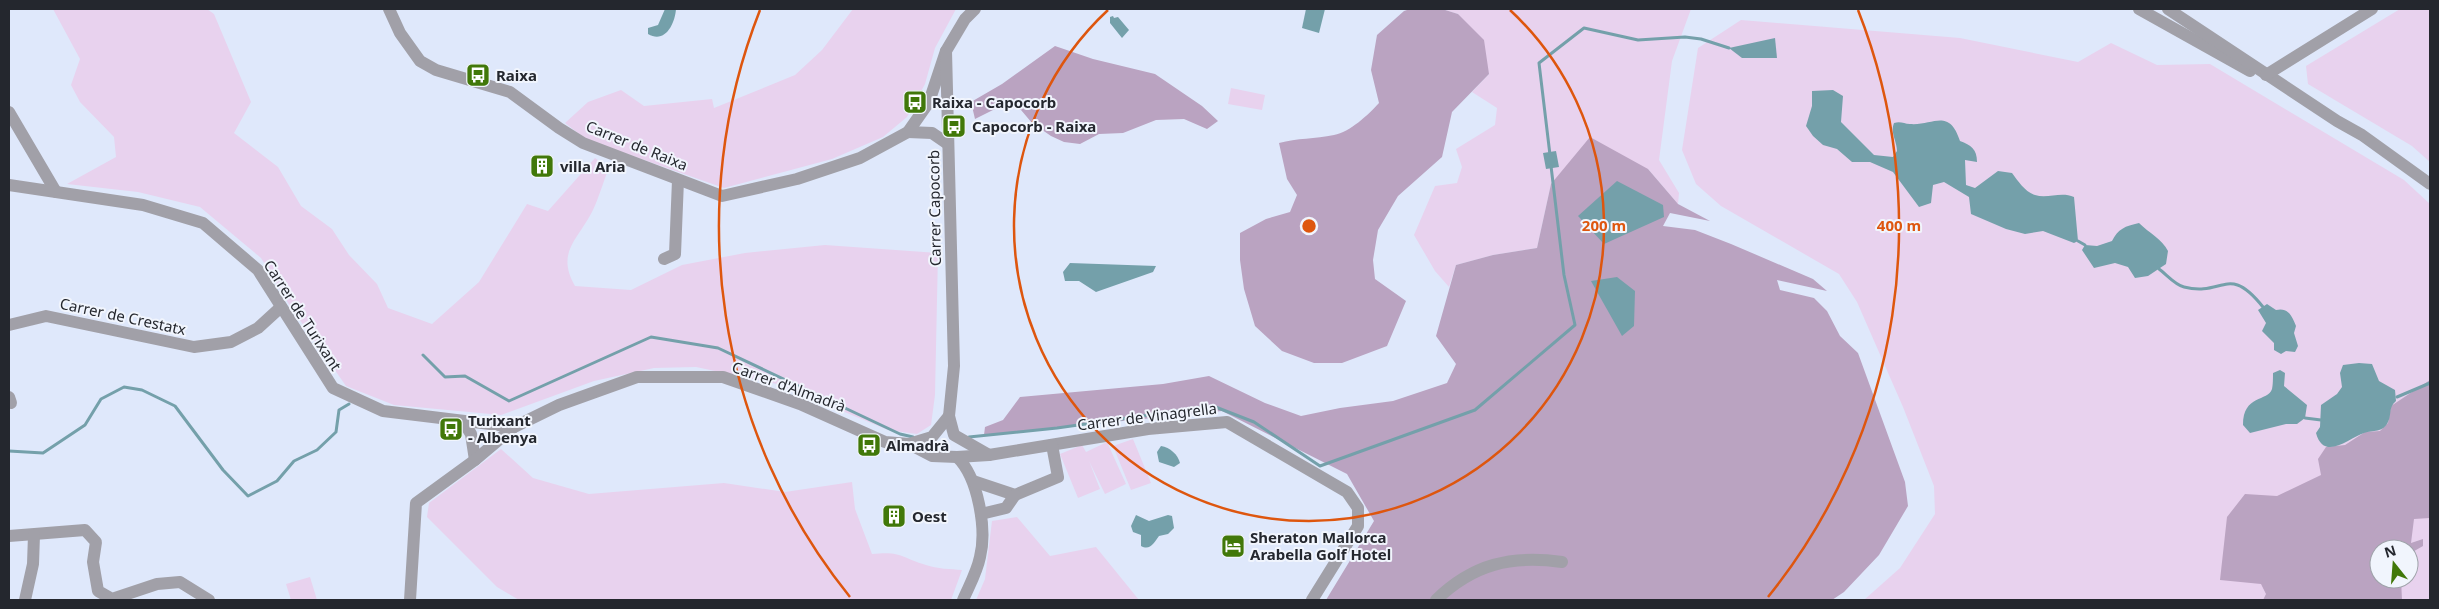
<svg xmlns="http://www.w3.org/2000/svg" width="2439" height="609" font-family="'Noto Sans',sans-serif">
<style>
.green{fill:#e8d2ee;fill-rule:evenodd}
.forest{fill:#baa3c1}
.water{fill:#74a0aa}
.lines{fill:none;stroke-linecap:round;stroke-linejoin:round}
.stream{stroke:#74a0aa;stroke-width:3}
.minor{stroke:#a1a0a8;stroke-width:12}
.ring{fill:none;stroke:#de560e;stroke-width:2.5}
.labels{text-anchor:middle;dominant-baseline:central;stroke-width:4;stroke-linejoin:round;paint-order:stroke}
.poi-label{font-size:15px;font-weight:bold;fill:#24272e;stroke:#f1f5fd;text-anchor:start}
.street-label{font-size:15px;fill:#24272e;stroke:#f1f5fd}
.centre{fill:#de560e;stroke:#f1f5fd;stroke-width:2.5}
.ring-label{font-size:15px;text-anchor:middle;font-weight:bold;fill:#de560e;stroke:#f1f5fd;stroke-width:4;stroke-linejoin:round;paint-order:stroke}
</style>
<rect width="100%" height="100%" fill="#dfe8fb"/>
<g class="green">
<path d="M 53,9 L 207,9 L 214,14 L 251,102 L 234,133 L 278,167 L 301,206 L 332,229 L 349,255 L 377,284 L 388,308 L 432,324 L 479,282 L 527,204 L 548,211 L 595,158 L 609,168 C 603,182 599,198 592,212 C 577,241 556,252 575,286 L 631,290 L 682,265 L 745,253 L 825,245 L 938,253 L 935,395 L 931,425 L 917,434 L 888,430 L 777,384 L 696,367 L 654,368 L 594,381 L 501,415 L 394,405 L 346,386 L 290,306 L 261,258 L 200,207 L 138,192 L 67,184 L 116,157 L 114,137 L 80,102 L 71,85 L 80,59 Z"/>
<polygon points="853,9 956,9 935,48 925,84 907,117 883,137 832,159 724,188 587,140 565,123 588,102 621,90 644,106 712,99 714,108 795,75 822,50"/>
<polygon points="1442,9 1691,9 1672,61 1659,160 1679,193 1678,204 1648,169 1551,184 1537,248 1493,255 1456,265 1449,287 1435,271 1414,235 1435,186 1457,183 1462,167 1456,149 1495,125 1497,108 1472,92 1489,74 1458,14"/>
<polygon points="2400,9 2430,9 2430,162 2412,146 2308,84 2306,66"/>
<path d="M 1741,20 L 1960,38 L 2078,62 L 2111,43 L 2157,65 L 2210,64 L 2404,180 L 2430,204 L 2430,600 L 1864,600 L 1900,568 L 1935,514 L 1934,486 L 1903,407 L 1857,302 L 1839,274 L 1721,206 L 1696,184 L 1682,150 L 1698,48 ZM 2379,549 L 2409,549 L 2409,579 L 2379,579 Z"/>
<polygon points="1231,88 1265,95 1262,110 1228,104"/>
<polygon points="1133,439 1151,483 1131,490 1113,446"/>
<polygon points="1107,442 1126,484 1105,494 1089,461 1100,489 1078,498 1060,454 1082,445 1086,452"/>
<path d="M 501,449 L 533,478 L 589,494 L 724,483 L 785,492 L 852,482 L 855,509 L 872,554 C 902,551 900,557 926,565 C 937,569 951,569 962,570 L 951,600 L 519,600 L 497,587 L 427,517 L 429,503 Z"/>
<polygon points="1017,517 1050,556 1096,547 1139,600 976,600 985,579 992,521"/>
<polygon points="310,577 317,600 291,600 286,584"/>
</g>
<g class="forest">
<path d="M 1410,9 L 1442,9 L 1458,14 L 1484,40 L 1489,74 L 1452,112 L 1442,157 L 1398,196 L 1378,230 L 1373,260 L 1375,279 L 1406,301 L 1387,346 L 1342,363 L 1314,363 L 1282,351 L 1255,326 L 1244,289 L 1240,260 L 1240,233 L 1266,219 L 1290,212 L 1297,195 L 1287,179 L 1279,143 C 1297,138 1315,139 1334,135 C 1350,132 1368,115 1379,103 L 1371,70 L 1377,35 L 1404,11 Z"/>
<polygon points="1055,46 1093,59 1155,74 1202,106 1218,121 1207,129 1184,119 1156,120 1123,133 1099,134 1080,144 1064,142 1051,136 1032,123 1021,110 1003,105 975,119 971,102 1002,84"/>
<polygon points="1590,137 1648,169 1678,204 1710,221 1670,213 1663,226 1695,230 1731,244 1813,279 1827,291 1777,280 1780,290 1814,298 1827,311 1840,336 1858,353 1905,482 1908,506 1879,555 1844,592 1832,600 1326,600 1374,521 1347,474 1222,411 984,435 985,427 1003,420 1020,397 1163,384 1209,376 1265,403 1301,416 1340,408 1393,401 1447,383 1456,364 1436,336 1456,265 1493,255 1537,248 1551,184"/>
<polygon points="2430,380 2430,518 2414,519 2411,543 2423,539 2423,546 2409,554 2409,549 2379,549 2379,579 2401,579 2402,600 2263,600 2266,594 2261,584 2220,580 2227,517 2245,494 2277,496 2321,475 2318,459 2326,447 2345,445 2365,432 2380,431 2388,423 2391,406"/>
</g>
<g class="water">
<path d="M 665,9 L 676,9 C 675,24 665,44 648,34 L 648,28 L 658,25 Z"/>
<polygon points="1306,9 1325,9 1319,33 1302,28"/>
<polygon points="1113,16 1114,18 1118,17 1129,30 1122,38 1110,23 1110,17"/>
<polygon points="1775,38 1777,58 1742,58 1729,48"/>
<path d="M 1833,90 L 1843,96 L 1841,122 L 1874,155 L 1893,157 L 1897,151 C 1897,141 1890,133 1894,123 C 1901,121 1904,124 1910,124 C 1933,126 1949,107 1960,141 C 1971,145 1977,149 1977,162 L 1965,160 L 1966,185 L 1975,188 L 1998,171 L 2012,173 C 2018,181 2025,192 2035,195 C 2048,199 2061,191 2074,197 L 2078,241 L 2074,243 L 2043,231 L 2025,234 L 2006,229 L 1971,214 L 1969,197 L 1944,182 L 1933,185 L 1931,203 L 1919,207 L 1893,172 L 1870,162 L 1852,162 L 1837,149 L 1823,145 L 1813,136 L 1806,126 L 1812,106 L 1812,91 Z"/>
<polygon points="1556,151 1559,167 1546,169 1543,153"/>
<polygon points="1617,181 1663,205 1664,217 1604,244 1578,216"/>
<path d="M 2139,223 C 2149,233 2162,239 2168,251 L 2166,264 L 2148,276 L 2135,278 L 2128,267 L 2115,263 L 2094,268 L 2082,250 L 2085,245 L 2097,246 L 2112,241 C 2118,229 2125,226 2139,223 Z"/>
<polygon points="1070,263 1156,266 1153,272 1096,292 1079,281 1065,281 1063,272"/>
<polygon points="1617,277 1635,291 1634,326 1622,336 1591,281"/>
<path d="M 2267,304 L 2276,310 C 2288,307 2292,316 2296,326 L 2294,333 L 2298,346 L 2295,352 L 2286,351 L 2281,354 L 2274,350 L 2274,343 L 2262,331 L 2266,323 L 2258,310 Z"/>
<path d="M 2359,363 L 2372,364 L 2379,381 L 2395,390 L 2396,401 C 2388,408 2392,414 2388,422 C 2383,433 2373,430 2364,433 C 2349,438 2324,462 2316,433 L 2320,427 L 2321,405 L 2337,394 L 2342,387 L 2340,373 L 2343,365 Z"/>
<path d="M 2280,370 L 2285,373 L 2284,386 L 2307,405 L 2305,418 L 2297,424 L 2286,424 L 2250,433 L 2243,425 C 2243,394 2268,402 2272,389 C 2273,385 2273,378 2273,373 Z"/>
<path d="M 1161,446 C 1170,447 1178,455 1180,463 L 1174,467 L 1159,462 L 1157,452 Z"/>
<path d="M 1136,515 L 1149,521 L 1168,515 L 1172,516 L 1174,528 L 1168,534 L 1159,536 C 1154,543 1150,551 1141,546 L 1141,535 L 1133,532 L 1131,526 Z"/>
</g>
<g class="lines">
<g class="stream">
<polyline points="1550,155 1539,63 1584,28 1638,40 1685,37 1701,39 1729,48"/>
<polyline points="2078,241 2085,245"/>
<path d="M 2159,269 C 2166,274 2175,285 2184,287 C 2224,297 2228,263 2263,307"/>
<polyline points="423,355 445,377 465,376 509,401 651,337 718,348 900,434 913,437"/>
<polyline points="2397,397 2430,383"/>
<polyline points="2305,418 2321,420"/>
<polyline points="969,437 1057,428 1213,406 1254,422 1320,466 1475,410 1575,325 1564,275 1551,166"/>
<polyline points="9,451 43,453 85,425 101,399 124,387 142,390 175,406 223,470 248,496 277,481 294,461 317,450 336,432 339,410 349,404"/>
</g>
<g class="minor">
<polyline points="389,9 400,33 420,61 436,70 510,92 559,128 583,143 722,196 797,179 860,158 908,132 929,102 946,51"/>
<polyline points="975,9 965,19 946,51 954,366 949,416 954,435 989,455"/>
<polyline points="2139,9 2250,71"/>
<polyline points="2168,9 2337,121 2362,135 2430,184"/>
<polyline points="2266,75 2372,9"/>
<polyline points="9,112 56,192"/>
<polyline points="908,132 932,133 948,144"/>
<polyline points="9,185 143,205 203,223 258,270 333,388 383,411 514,427"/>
<polyline points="664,259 675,254 678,180"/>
<polyline points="9,325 46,316 194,347 231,342 258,328 281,307"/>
<polyline points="9,397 11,403"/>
<polyline points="463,421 471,434 475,460"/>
<polyline points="909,444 932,456 957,457 989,455 1148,429 1227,422 1347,492 1358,508 1358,526 1312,600"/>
<path d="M 957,457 C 978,477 987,529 980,557 C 977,572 969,586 963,600"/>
<polyline points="973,481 1015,495 1058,477 1052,445"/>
<polyline points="981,514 1006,508 1015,495"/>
<polyline points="9,536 85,530 96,542 93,562 98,591 112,599 157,584 180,582 209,600"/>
<polyline points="25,600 33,564 34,535"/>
<polyline points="410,600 416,503 475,460 514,427 559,405 637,377 723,377 800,404 885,442 909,444 932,437 949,416"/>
<path d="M 1436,600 C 1473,564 1511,555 1562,562"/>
</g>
</g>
<g class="ring">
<path d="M1510 10A295 295 0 1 1 1108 10"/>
<path d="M850 597A590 590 0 0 1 760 10M1858 10A590 590 0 0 1 1768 597"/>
</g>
<defs>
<g id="bus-square" transform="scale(1.25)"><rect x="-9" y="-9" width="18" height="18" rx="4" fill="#417809" stroke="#f1f5fd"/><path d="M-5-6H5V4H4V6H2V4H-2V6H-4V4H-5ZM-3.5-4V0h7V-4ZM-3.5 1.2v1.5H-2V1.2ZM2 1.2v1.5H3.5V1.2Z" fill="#fff"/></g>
<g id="building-square" transform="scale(1.25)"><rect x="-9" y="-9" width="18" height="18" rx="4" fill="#417809" stroke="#f1f5fd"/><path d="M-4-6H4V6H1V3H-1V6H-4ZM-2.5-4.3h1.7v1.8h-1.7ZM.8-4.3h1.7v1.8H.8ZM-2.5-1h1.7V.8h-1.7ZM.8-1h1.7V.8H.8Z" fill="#fff"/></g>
<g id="hotel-square" transform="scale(1.25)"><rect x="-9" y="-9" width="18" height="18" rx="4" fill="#417809" stroke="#f1f5fd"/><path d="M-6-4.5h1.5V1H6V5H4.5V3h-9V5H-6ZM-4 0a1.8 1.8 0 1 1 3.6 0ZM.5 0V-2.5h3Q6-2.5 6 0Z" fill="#fff"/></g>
</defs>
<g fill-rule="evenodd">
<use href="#bus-square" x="478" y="75"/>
<use href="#bus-square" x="915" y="102"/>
<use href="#bus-square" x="954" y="126"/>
<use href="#building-square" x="542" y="166"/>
<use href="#bus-square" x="451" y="429"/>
<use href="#bus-square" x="869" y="445"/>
<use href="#building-square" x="894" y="516"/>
<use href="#hotel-square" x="1233" y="546"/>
</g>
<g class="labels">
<g class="poi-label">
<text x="496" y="75">Raixa</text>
<text x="932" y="102">Raixa - Capocorb</text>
<text x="972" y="126">Capocorb - Raixa</text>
<text x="560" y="166">villa Aria</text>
<text x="468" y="420">Turixant<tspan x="468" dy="17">- Albenya</tspan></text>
<text x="886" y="445">Almadrà</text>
<text x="912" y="516">Oest</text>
<text x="1250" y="537">Sheraton Mallorca<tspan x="1250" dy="17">Arabella Golf Hotel</tspan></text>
</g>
<g class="street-label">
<text transform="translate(637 145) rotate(22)">Carrer de Raixa</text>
<text transform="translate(934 208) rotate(-91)">Carrer Capocorb</text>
<text transform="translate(303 315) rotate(57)">Carrer de Turixant</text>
<text transform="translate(123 316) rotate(12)">Carrer de Crestatx</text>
<text transform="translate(789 386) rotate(20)">Carrer d'Almadrà</text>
<text transform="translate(1147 416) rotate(-7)">Carrer de Vinagrella</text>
</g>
</g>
<circle cx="1309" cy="226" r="8" class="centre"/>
<g class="ring-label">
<text x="1604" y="231">200 m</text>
<text x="1899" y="231">400 m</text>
</g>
<rect width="2439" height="609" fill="none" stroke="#24272e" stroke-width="20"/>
<g transform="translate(2394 564) rotate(343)"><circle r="24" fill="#f1f5fd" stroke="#9fa3aa"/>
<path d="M0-4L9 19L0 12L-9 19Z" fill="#417809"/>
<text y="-8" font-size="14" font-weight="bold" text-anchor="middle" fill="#24272e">N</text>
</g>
</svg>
